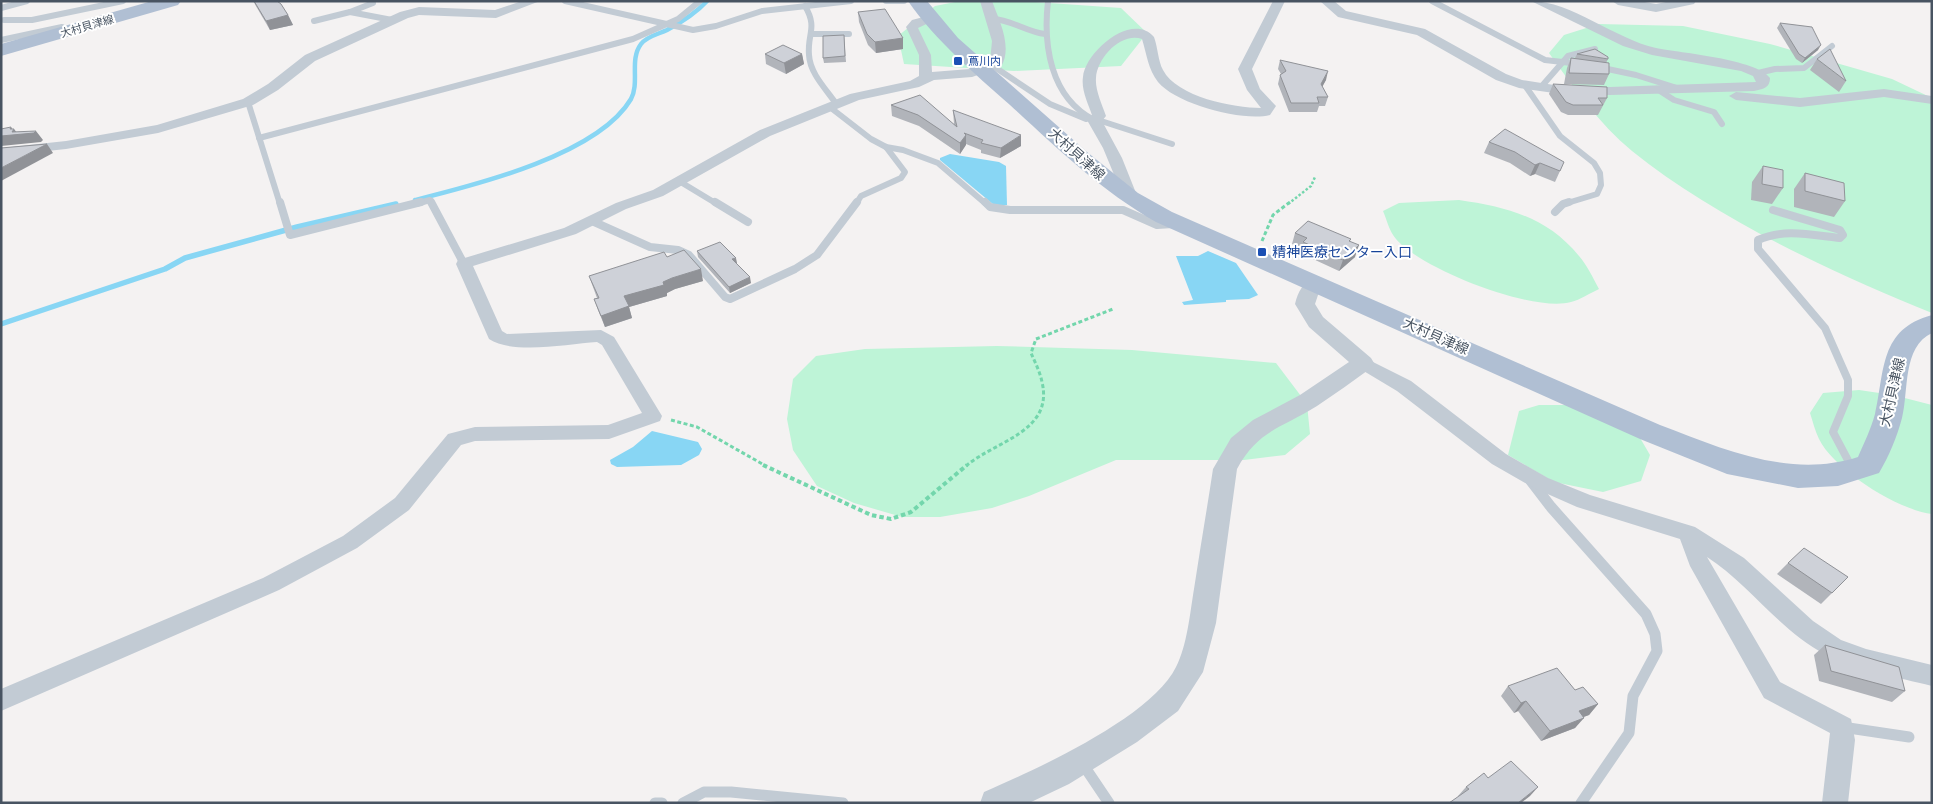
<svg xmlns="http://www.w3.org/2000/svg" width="1933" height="804" font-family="'IBM Plex Sans','Noto Sans JP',sans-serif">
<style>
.green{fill:#bef4d7}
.water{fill:#88d6f4}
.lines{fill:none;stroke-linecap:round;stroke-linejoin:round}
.stream-far1{stroke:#88d6f4;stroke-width:4.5}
.stream{stroke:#88d6f4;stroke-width:5.5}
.path-far2{stroke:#73d6ac;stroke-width:2.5;stroke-dasharray:2.5 2;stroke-linecap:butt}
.path-far1{stroke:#73d6ac;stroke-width:3;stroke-dasharray:4 2.5;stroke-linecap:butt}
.path{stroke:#73d6ac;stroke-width:4;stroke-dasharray:4.5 3;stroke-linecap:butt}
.service-far2{stroke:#c2cbd4;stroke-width:6}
.service-far1{stroke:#c2cbd4;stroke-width:8}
.service{stroke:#c2cbd4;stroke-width:11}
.minor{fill:#c2cbd4;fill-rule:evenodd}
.tertiary{fill:#c2cbd4;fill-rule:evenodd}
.primary{fill:#b0bfd3;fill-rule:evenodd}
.wall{fill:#b1b4ba}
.shaded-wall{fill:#909297}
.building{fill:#ced1d8;stroke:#909297}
.transit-dot{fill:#1a4fb4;stroke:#fff;stroke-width:2}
.labels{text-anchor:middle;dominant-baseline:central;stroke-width:4;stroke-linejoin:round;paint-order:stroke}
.far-street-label{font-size:11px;fill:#485462;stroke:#fff}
.far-transit-label{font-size:11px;fill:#164399;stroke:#fff;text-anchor:start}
.street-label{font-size:14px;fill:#485462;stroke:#fff}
.transit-label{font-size:14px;fill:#164399;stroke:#fff;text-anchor:start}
</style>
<rect width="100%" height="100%" fill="#f4f2f2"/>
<g class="green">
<polygon points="960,1 1021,1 1121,8 1147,33 1121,66 1014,71 904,64 898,36 935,6"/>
<path d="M 1599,24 L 1683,26 L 1770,44 L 1892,79 L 1932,98 L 1932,313 C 1833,273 1715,218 1632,151 C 1599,124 1574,88 1549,53 L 1564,35 Z"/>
<path d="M 1459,200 C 1507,207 1547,217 1579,256 C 1587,265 1593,278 1599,289 C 1590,293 1580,300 1571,302 C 1533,313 1421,269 1396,239 C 1389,231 1387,220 1383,211 L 1399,203 Z"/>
<polygon points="997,346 1132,350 1276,363 1307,404 1310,434 1285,455 1244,460 1116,460 1029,496 992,508 940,517 902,517 854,503 817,486 793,450 787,419 793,379 816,356 865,349"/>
<path d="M 1859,390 L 1893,395 L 1932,405 L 1932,514 C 1898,510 1834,470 1819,439 C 1815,431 1813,422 1810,413 L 1823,393 Z"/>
<polygon points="1539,405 1571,405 1636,431 1650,455 1641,481 1603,492 1554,482 1508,455 1519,411"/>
</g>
<g class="water">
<polygon points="950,154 999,162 1006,166 1007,205 994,205 940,160 940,158"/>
<polygon points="1208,251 1236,263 1258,295 1249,299 1226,300 1226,302 1184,305 1182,302 1193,300 1176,256 1198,256"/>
<polygon points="652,431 698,442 702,449 699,455 681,465 617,467 611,464 610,460 633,447"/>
</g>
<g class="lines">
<path class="stream-far1" d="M 415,200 C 475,185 598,155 631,99 C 640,82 629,60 641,44 C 647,36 659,34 667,30 C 682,22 696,13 707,1"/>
<polyline class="stream" points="1,324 165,269 185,258 297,227 396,204"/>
<polyline class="path-far2" points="1288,204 1311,186 1315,177"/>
<g class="path-far1">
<polyline points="1262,241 1273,215 1290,202"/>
<polyline points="671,420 697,427 766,466"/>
<path d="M 966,466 C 995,441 1054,432 1042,382 C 1040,372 1035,362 1031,353 L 1036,339 L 1113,309"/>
</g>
<polyline class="path" points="763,465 871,515 891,519 911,512 967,465"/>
<g class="service-far2">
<polyline points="565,1 693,30 716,26 762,11 851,1"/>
<polyline points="886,1 904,1"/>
<path d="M 1048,1 C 1043,45 1050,97 1094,120"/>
<polyline points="1432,1 1545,60 1580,64"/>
<path d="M 805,6 C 818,28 807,34 809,55 C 810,74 827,90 837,105"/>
<polyline points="1,8 27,1"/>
<polyline points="350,12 373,3"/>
<path d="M 993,19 C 1012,20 1027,32 1045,34"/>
<polyline points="4,20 32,20 123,1"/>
<polyline points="314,21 350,12 392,20"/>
<polyline points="813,34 849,34"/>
<polyline points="1,40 62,27"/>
<polyline points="993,66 1050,104 1086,119"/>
<polyline points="1598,67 1636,75 1677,88"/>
<polyline points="1758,73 1775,69 1804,68 1832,46"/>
<polyline points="1524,84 1560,136 1594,163 1600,173 1601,185 1597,194 1564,204"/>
<polyline points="1541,87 1568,56 1595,49"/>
<polyline points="1657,89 1674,100 1714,112 1722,124"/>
<polyline points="248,102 280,204"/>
<polyline points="831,108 871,139 886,147 903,150 938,163 986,204"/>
<polyline points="1095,119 1172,144"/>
<polyline points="259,138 633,39 678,19 700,1"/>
<polyline points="679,181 717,204"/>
<polyline points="416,204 430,200 432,204"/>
<polyline points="856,204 861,196 901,178 905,172 886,147"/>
</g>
<g class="service-far1">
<polyline points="280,202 290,235 421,202"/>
<polyline points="431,202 464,264"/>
<polyline points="715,202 748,222"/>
<polyline points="985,202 990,207 1010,210 1123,210 1157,225 1173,224"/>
<path d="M 1773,210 L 1840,230 L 1843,235 L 1840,238 C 1812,235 1784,228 1758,240 L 1758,249 L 1825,328 L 1848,380 L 1848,396 L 1833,432 L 1851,466"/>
<polyline points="1555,212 1563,204 1569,202"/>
<polyline points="592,221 650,247 678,250 689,255 725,297 730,299 795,269 817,255 857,202"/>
</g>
<g class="service">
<polyline points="1851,465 1853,469"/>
<polyline points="1531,481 1551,507 1646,614 1655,634 1657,651 1633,696 1629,733 1581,803"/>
<polyline points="1842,727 1909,737"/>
<polyline points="1082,763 1109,803"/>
<polyline points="655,803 662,803"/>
<polyline points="683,803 704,792 731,792 843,803"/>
</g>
<g class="minor">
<polygon points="522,1 540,1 496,18 419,15 408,18 315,61 278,90 253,105 158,133 66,149 1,156 1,148 66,141 157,125 243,99 268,84 305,55 400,12 419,7 495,10"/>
<path d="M 980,1 L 992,1 C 999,20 1013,47 1001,67 L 972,77 L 934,80 L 919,87 L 859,100 L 770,136 L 663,196 L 626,209 L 576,234 L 473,266 L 502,331 L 507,334 L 601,330 L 614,337 L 662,416 L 660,421 L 609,439 L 475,441 L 461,445 L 409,510 L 357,548 L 279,590 L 1,711 L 1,689 L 263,578 L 343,536 L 395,498 L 448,434 L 475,427 L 608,425 L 642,413 L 602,345 L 597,342 C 568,344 513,355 489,339 L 456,264 L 458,260 L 564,228 L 616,203 L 653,190 L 760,130 L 850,94 L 910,81 L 919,76 L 919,55 L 906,27 L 912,20 L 931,15 L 937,19 L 918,28 L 931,55 L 932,72 L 970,69 L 990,62 L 992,41 Z"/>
<path d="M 1273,1 L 1285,1 L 1252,69 L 1260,89 L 1276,106 L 1270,115 C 1243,122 1176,104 1158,82 C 1148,69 1147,55 1142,39 C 1121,32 1097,58 1096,78 C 1095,90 1102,104 1106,116 L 1102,121 L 1122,158 L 1138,198 L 1130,203 L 1125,201 L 1103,148 L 1087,120 L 1092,115 C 1088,103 1081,90 1083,77 C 1085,52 1132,11 1154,37 C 1158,48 1158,61 1163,70 C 1177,97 1234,108 1261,108 L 1247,90 L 1238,69 Z"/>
<path d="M 1320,1 L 1334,1 L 1346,11 L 1425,29 L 1506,74 L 1522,80 L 1554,85 L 1610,87 L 1756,82 L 1753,76 L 1741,71 L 1652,55 L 1623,46 L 1531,1 C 1571,1 1615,39 1656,48 C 1681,53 1756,59 1770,78 C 1770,88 1763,89 1754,91 L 1610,95 L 1554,93 L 1519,88 L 1496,80 L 1417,35 L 1338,17 Z"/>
<polygon points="1612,1 1639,1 1656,4 1671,1 1696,1 1694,4 1656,12 1618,5"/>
<polygon points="1884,89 1932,96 1932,104 1884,97 1800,107 1736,100 1729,96 1736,92 1800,98"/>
<path d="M 1363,357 L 1411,381 L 1506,454 L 1548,478 L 1590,495 L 1695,527 L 1744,558 L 1813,621 L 1841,640 L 1866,649 L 1932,665 L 1932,686 C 1897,677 1858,671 1825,654 C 1782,633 1749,584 1707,557 L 1780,682 L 1851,719 L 1855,740 L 1848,803 L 1822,803 L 1830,733 L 1764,698 L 1690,566 L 1680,539 L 1577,507 L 1534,488 L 1492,464 L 1397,391 L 1357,367 L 1354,363 L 1357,359 Z"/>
</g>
<path class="tertiary" d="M 1316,278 L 1323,279 L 1326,284 L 1318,295 L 1315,304 L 1323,317 L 1371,358 L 1374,363 L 1371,368 C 1353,381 1335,394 1317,406 C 1282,428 1258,430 1237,469 L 1216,623 L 1203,672 L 1178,711 L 1137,742 L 1069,784 L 1029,803 L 980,803 L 984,792 C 1035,770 1152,717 1176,667 C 1187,646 1190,613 1194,589 C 1200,549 1207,509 1213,469 L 1231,438 L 1253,420 L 1300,395 L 1349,362 L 1309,327 L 1295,304 C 1298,292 1303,281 1316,278 Z"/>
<g class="primary">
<polygon points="152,1 181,1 178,5 1,56 1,44"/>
<path d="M 908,1 L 927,1 L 958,38 L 1087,152 L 1138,193 L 1172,212 L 1660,425 C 1723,449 1790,479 1858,457 C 1864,443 1871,429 1875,414 C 1885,371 1879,329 1932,315 L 1932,333 C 1902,347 1909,391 1902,418 C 1897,437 1889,456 1879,473 L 1838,486 L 1798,488 L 1727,474 L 1640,439 L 1156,222 C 1100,190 1057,148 1010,105 C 974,73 936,41 908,1 Z"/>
</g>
</g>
<g class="wall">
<polygon points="253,1 277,1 288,15 293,25 270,30"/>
<polygon points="858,12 903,38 903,49 876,53 868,45 859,22"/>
<polygon points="1780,23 1818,50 1802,63 1796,59 1777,28"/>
<polygon points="844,35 846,62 824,63 823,58"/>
<polygon points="765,54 802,54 804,64 786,74 766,64"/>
<polygon points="1577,54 1608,59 1606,63 1609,74 1604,85 1564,84 1567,68 1571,58 1575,58"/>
<polygon points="1817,59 1846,81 1839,92 1810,70"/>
<polygon points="1280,60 1326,80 1322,86 1328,97 1325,106 1319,106 1317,112 1289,112 1278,84 1280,75 1281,74 1278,69"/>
<polygon points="1553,84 1607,98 1598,115 1568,115 1561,112 1549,94"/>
<polygon points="891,105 954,124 953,110 1021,146 1000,158 981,153 981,150 966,144 960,154 919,126 892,116"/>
<polygon points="1489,142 1564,162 1555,182 1535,174 1530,176 1510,163 1484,153"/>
<polygon points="1763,166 1783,188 1772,204 1751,200 1752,182"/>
<polygon points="1805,173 1845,201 1834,217 1794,207 1794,189"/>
<polygon points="1295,233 1351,239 1350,241 1355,257 1339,271 1300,253 1301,248 1292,244"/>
<polygon points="697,251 737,263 736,264 751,283 730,293 698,257"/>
<polygon points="667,257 703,281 675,289 667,293 667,296 629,307 632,318 605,327 598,310 594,299 597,298 589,276"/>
<polygon points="1788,563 1848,577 1821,604 1777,574"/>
<polygon points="1825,645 1905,691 1892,702 1819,681 1814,655"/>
<polygon points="1508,686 1575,690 1598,704 1589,715 1583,717 1575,728 1541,741 1518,711 1514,713 1501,696"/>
<polygon points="1488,778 1530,796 1458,796 1466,787"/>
</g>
<g class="shaded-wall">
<polygon points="288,15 293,25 270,30 266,21"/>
<polygon points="903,38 903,49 876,53 875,42"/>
<polygon points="1821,45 1818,50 1802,63 1805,58"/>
<polygon points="802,54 804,64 786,74 784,63"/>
<polygon points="1328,71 1326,80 1319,93 1321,84"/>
<polygon points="11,127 13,130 14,129 18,134 36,131 43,140 41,142 1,146 1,136 10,129"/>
<polygon points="966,135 966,145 960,154 960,143"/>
<polygon points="1021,135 1021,146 1000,158 1001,148"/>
<polygon points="47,144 53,153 1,181 1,168"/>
<polygon points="1540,163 1535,174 1530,176 1535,165"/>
<polygon points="1359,245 1355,257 1339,271 1343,260"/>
<polygon points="736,258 737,263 733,265 732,259"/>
<polygon points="701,269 703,281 675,289 667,293 667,296 629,307 632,318 605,327 601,316 624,296 672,278"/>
<polygon points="750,277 751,283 730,293 729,287"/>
<polygon points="1526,701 1518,711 1514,713 1521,703"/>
<polygon points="1598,704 1589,715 1570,722 1579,711"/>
<polygon points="1584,718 1575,728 1541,741 1550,731"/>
<polygon points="1538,787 1530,796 1521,803 1518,803"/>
</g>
<g class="building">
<polygon points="254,1 277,1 281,4 288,15 266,21"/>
<polygon points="885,9 903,38 875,42 867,34 858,12"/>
<polygon points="1780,23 1812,27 1821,45 1805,58 1799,54"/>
<polygon points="844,35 845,56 823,58 823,36"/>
<polygon points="783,45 802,54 784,63 765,54"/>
<polygon points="1595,49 1608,57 1608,59 1577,54"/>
<polygon points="1830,49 1846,81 1817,59"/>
<polygon points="1571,58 1609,63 1609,74 1569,73"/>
<polygon points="1280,60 1328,71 1321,84 1328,97 1317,97 1319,103 1291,103 1280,75 1286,71"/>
<polygon points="1553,84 1607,87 1607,98 1598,98 1603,105 1573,105 1566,102"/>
<polygon points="920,95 957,127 953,110 1021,135 1001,148 981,143 983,140 964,133 966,135 960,143 918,115 891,105"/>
<polygon points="11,127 10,129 14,129 12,132 36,131 34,133 1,136 1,129"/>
<polygon points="1505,129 1564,162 1560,171 1540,163 1535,165 1515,152 1489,142"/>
<polygon points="47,144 1,168 1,148"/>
<polygon points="1763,166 1783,170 1783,188 1762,184"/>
<polygon points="1805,173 1844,183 1845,201 1805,191"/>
<polygon points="1308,221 1351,239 1349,241 1359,245 1343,260 1303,242 1307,238 1295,233"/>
<polygon points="720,242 736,258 732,259 750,277 729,287 697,251"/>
<polygon points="684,250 701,269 672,278 663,282 664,285 624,296 629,306 601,316 594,299 599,298 589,276 664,252 667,257"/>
<polygon points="1804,548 1848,577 1832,593 1788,563"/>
<polygon points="1825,645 1899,667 1905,691 1831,671"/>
<polygon points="1557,668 1575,690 1583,687 1598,704 1579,711 1584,718 1550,731 1526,701 1521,703 1508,686"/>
<polygon points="1511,761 1538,787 1518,803 1449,803 1469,789 1466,787 1484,773 1488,778"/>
</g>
<g class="transit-dot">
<rect x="953" y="56" width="10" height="10" rx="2.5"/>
<rect x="1257" y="247" width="10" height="10" rx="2.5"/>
</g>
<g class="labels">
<g class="far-street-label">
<text transform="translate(87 26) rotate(-16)">大村貝津線</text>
</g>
<g class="far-transit-label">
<text x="968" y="61">蔦川内</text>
</g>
<g class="street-label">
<text transform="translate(1077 154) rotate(42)">大村貝津線</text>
<text transform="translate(1436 336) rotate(24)">大村貝津線</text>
<text transform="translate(1892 392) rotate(-77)">大村貝津線</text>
</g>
<g class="transit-label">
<text x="1272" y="252">精神医療センター入口</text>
</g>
</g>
<rect width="1933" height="804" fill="none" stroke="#485462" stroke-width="5"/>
</svg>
